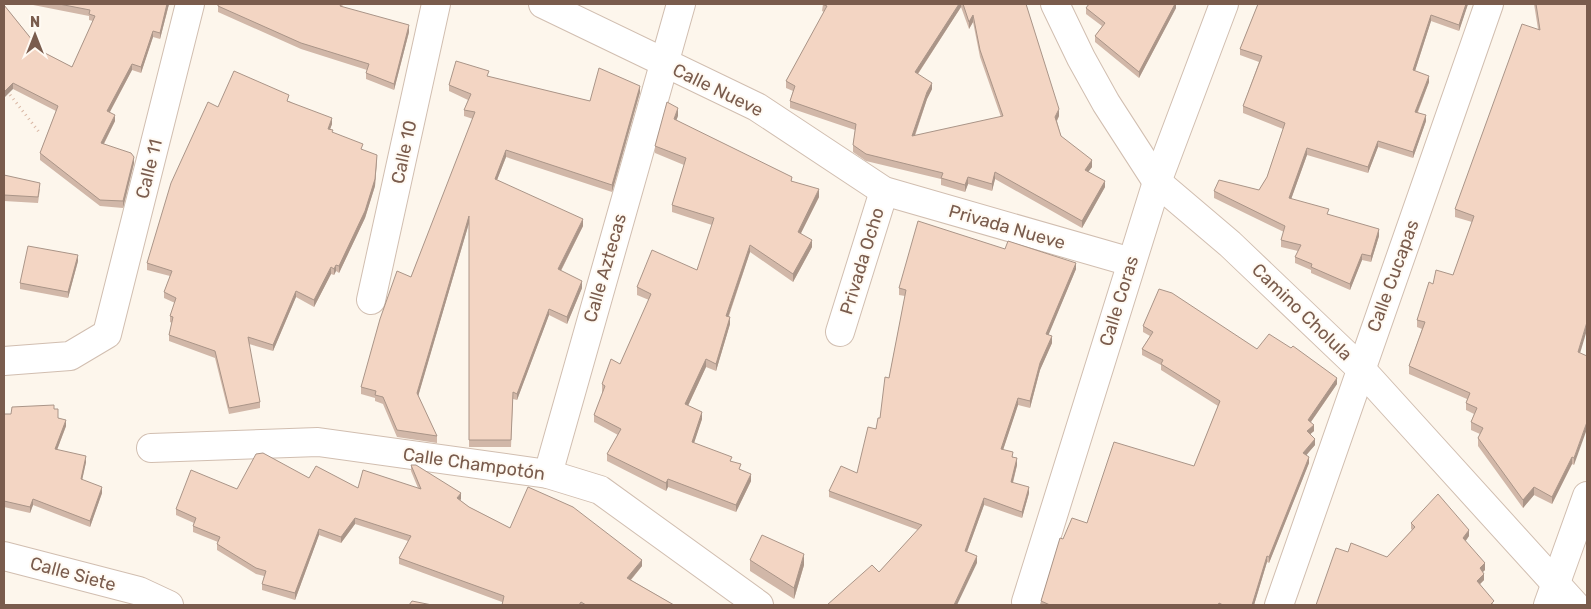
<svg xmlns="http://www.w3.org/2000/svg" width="1591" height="609" font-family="Rubik,sans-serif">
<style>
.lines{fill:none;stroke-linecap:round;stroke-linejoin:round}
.minor-casing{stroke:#d1beb0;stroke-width:30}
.tertiary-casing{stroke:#d1beb0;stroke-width:30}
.path{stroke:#d9b8a5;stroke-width:3;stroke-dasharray:1 4;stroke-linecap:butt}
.minor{stroke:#fff;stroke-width:28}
.tertiary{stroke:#fff;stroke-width:28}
.wall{fill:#d1b7a8;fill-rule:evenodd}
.shaded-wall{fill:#aa9588}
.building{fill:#f3d5c3;stroke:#aa9588}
.labels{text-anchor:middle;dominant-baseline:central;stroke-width:4;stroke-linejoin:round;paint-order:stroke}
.street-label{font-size:18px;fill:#7a5c4d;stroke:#fffaf3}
</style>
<rect width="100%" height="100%" fill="#fdf6ec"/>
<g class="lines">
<g class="minor-casing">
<g id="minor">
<polyline points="543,4 757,107 884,191 1131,262"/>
<polyline points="371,300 436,4"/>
<polyline points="840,332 884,191"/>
<polyline points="4,361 70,356 107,334 190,4"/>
<polyline points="151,448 318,442 548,474 600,490 759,605"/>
<polyline points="548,474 681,4"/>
<polyline points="4,556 139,591 169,605"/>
<polyline points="1026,602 1157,182 1224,4"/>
<polyline points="1279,605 1489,4"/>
<polyline points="1548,605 1587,496"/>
</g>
</g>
<g class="tertiary-casing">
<polyline id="tertiary" points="1055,4 1081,58 1106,103 1157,182 1230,244 1360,368 1575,605"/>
</g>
<polyline class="path" points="4,87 39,132"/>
<use href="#minor" class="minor"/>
<use href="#tertiary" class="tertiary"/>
</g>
<g class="wall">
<polygon points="28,4 169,4 160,39 153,37 141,73 132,70 110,112 115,121 104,144 134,163 123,208 100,206 40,160 40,153 56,111 13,89 4,5 41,51 72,67 93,21 89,20 89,16"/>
<polygon points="218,4 343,4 342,7 409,32 394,90 366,79 366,73 367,70 301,49 218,12"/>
<path d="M 823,4 L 1026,4 L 1059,116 L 1057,121 L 1061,136 L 1092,167 L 1088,172 L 1105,187 L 1082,228 L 995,179 L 992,191 L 968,184 L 965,192 L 941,185 L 941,179 L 866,161 L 853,152 L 853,145 L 855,130 L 790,108 L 790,101 L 793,91 L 786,88 L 786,81 L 824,12 L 822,11 ZM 961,7 L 969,29 L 973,22 L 980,57 L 1001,117 L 915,136 L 927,99 L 932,89 L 918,74 Z"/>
<polygon points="1176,4 1176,8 1139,78 1095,42 1095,36 1102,26 1086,14 1086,8"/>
<polygon points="1258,4 1468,4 1459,31 1431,21 1415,71 1429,82 1418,112 1426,121 1413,158 1378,147 1368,173 1307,155 1291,199 1379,236 1371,262 1362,260 1350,290 1311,273 1311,270 1295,263 1295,257 1298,251 1281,247 1281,240 1284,232 1214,198 1214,191 1259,190 1267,177 1283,129 1243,113 1243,106 1259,62 1240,55 1240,49"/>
<polygon points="1534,4 1587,4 1580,353 1574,465 1572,464 1552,504 1534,495 1523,508 1478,446 1478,438 1480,434 1471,430 1471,422 1474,414 1466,410 1466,403 1467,399 1409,374 1409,366 1422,329 1417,327 1417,320 1433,284 1453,275 1472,222 1455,217 1455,209 1538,29"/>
<polygon points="489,77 590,101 640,92 612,192 506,157 497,180 583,226 561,271 582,288 567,324 549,315 517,400 513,399 511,447 469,447 469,223 418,396 437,436 437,443 397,437 383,404 375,401 375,398 361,394 361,387 411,277 473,119 464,116 464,110 468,100 449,91 449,85"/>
<polygon points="289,101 332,124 330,129 333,133 363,150 377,161 375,186 365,218 339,273 336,271 334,275 331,274 314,307 296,297 273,351 249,344 260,402 260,408 229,414 215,358 169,341 169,335 172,323 170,322 170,316 175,303 164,298 164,292 170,276 147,270 147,263 218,107"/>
<polygon points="678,116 676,120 792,181 819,197 801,233 812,247 793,282 750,252 729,316 730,324 716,371 706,367 688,406 702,419 694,443 732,462 751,481 736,512 668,487 666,491 607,461 607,454 618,435 594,422 594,415 603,392 602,392 602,384 620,364 649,300 637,295 637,287 697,270 712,225 672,212 672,205 684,165 655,153 655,146"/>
<polygon points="4,175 40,189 38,203 4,201"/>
<polygon points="1005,249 1076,269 1048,335 1052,343 1040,370 1030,408 1018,405 1003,450 1013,457 1017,465 1013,483 1029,493 1022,518 984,505 967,552 977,563 879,572 918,530 829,497 829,491 857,473 880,418 889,378 905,296 899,295 899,288"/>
<polygon points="78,261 68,298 20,289 20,283"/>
<polygon points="1143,326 1257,349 1337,384 1311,422 1314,431 1310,434 1315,445 1306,455 1309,463 1269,563 1267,562 1254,605 1041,605 1041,601 1063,539 1087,523 1194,466 1218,406 1161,370 1161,365 1142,355 1142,349 1150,336 1143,332"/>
<polygon points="54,409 58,418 66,426 57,450 86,462 82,480 102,493 90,527 33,505 30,513 4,507 4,414 11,414"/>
<polygon points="411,465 461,499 460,500 469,507 510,528 642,566 631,580 674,605 502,605 502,602 399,564 399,558 408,541 355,524 341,543 319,535 295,600 262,590 262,584 264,576 256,574 217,550 217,544 218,542 193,532 193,526 194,523 176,515 176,509 237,489 309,478 358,488 418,488 411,471"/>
<polygon points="1411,523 1469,536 1465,541 1485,570 1482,572 1484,580 1480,584 1494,605 1348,552 1387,557 1412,530 1411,529"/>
<polygon points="750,560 804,565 794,599 750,571"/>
</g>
<g class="shaded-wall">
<polygon points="167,4 169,4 160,39 160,33"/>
<polygon points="959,4 961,4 961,7 915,78 915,72"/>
<polygon points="1175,4 1176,4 1176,8 1139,78 1139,72"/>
<polygon points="1466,4 1468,4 1459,31 1459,25"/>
<polygon points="973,15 973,22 969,29 969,22"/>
<polygon points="1431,15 1431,21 1413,77 1413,70"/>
<polygon points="409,25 409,32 394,90 394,84"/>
<polygon points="153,31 153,37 141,73 141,67"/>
<polygon points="132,64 132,70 107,117 107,111"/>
<polygon points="1429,76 1429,82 1415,118 1415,112"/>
<polygon points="13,83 13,89 4,98 4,92"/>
<polygon points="932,83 932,89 927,99 912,143 912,136 927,92"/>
<polygon points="640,86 640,92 612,192 612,185"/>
<polygon points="678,108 678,116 674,126 674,119"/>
<polygon points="1059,109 1059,116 1055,124 1055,117"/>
<polygon points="115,115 115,121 101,149 101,143"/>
<polygon points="1426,115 1426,121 1413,158 1413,152"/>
<polygon points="332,118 332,124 328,135 328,129"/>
<polygon points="1378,141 1378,147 1368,173 1368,167"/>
<polygon points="1307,148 1307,155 1289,205 1289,198"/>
<polygon points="506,150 506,157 495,185 495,179"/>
<polygon points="377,155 375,186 365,218 339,273 339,266"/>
<polygon points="134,157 134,163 123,208 123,201"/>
<polygon points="1092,160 1092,167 1085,176 1085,170"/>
<polygon points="995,172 995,179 992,191 992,184"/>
<polygon points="968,177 968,184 965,192 965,185"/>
<polygon points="1105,181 1105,187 1082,228 1082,221"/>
<polygon points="819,189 819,197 798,239 798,232"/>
<polygon points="469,216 469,223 417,400 417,393"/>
<polygon points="583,219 583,226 558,276 558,269"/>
<polygon points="1379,229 1379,236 1371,262 1371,256"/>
<polygon points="812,240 812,247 793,282 793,274"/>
<polygon points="750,245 750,252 726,323 726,316"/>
<polygon points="1362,254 1362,260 1350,290 1350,284"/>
<polygon points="78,255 78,261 68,298 68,292"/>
<polygon points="1076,263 1076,269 1046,341 1046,334"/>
<polygon points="336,265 336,271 334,275 334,269"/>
<polygon points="331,267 331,274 314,307 314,300"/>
<polygon points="582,281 582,288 567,324 567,317"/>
<polygon points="296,291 296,297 273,351 273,345"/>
<polygon points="549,309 549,315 517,400 517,394"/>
<polygon points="730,317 730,324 716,371 716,364"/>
<polygon points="1587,322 1587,330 1578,360 1578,352"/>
<polygon points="1052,336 1052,343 1040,370 1030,408 1030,401 1040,363"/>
<polygon points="706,359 706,367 685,412 685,404"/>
<polygon points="1337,378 1337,384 1308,426 1308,420"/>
<polygon points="1018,398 1018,405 1001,456 1001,449"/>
<polygon points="702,412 702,419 692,449 692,442"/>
<polygon points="66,420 66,426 55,455 55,449"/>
<polygon points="1587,422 1587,429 1574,465 1574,458"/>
<polygon points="1314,425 1314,431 1307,437 1307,431"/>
<polygon points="1315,439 1315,445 1303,459 1303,453"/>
<polygon points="86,456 86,462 81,485 81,479"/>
<polygon points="1309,457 1309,463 1269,563 1269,557"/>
<polygon points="1572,457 1572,464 1552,504 1552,497"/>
<polygon points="1017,458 1017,465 1011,489 1011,482"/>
<polygon points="751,474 751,481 736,512 736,505"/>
<polygon points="668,479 668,487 666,491 666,483"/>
<polygon points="102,487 102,493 90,527 90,521"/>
<polygon points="1029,487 1029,493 1022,518 1022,512"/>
<polygon points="1534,487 1534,495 1523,508 1523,500"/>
<polygon points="461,493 461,499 457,505 457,498"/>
<polygon points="984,498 984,505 965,557 965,551"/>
<polygon points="33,499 33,505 30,513 30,507"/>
<polygon points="355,518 355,524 341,543 341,537"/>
<polygon points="319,529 319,535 295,600 295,593"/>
<polygon points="1469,530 1469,536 1463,545 1463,538"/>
<polygon points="804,554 804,565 794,599 794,588"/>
<polygon points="977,556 977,563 957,605 954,605"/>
<polygon points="1267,556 1267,562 1254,605 1252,605"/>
<polygon points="642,560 642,566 627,584 627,578"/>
<polygon points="1485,563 1485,570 1480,575 1480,568"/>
<polygon points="1484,574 1484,580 1477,587 1477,581"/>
</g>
<g class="building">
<polygon points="59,4 167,4 160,33 153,31 141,67 132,64 107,111 115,115 101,143 131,153 134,157 123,201 100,200 40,153 58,106 13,83 4,92 4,5 41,51 72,67 95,16 89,14 90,10"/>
<polygon points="218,4 341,4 340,6 409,25 394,84 366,73 369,64 301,43 218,6"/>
<polygon points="822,4 959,4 915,72 932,83 927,92 912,136 1003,116 980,50 973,15 969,22 963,4 1026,4 1059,109 1055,117 1061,136 1092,160 1085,170 1105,181 1082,221 995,172 992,184 968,177 965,185 941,178 943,173 866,154 853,145 856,124 790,101 795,86 786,81 827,6"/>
<polygon points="1089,4 1175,4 1139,72 1095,36 1105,23 1086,8"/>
<polygon points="1258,4 1466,4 1459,25 1431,15 1413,70 1429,76 1415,112 1426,115 1413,152 1378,141 1368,167 1307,148 1289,198 1329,209 1327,214 1379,229 1371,256 1362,254 1350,284 1311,267 1312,264 1295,257 1301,245 1281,240 1285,226 1214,191 1219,180 1259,190 1267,177 1285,123 1243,106 1262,56 1240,49"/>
<polygon points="1536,4 1587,4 1587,322 1578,352 1587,356 1587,422 1574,458 1572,457 1552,497 1534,487 1523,500 1478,438 1483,428 1471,422 1477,408 1466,403 1470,393 1409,366 1425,322 1417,320 1429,282 1433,284 1436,270 1453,275 1474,216 1455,209 1522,24 1540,30"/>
<polygon points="456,61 489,71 487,76 590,101 599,68 640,86 612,185 506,150 495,179 583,219 558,269 582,281 567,317 549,309 517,394 513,392 511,440 469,440 469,216 417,393 437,436 397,430 383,397 375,395 376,391 361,387 380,319 397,271 411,277 475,112 464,110 471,94 449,85"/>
<polygon points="234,71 289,95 287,101 332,118 328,129 333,130 332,132 363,144 361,149 377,155 375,179 365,211 339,266 336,265 334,269 331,267 314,300 296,291 273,345 248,337 260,402 229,408 215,351 169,335 173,317 170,316 176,298 164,292 172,271 147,263 171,183 208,102 218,107"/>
<polygon points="667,102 678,108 674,119 792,177 791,181 819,189 798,232 812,240 793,274 750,245 726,316 730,317 716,364 706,359 685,404 702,412 692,442 732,457 730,461 741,464 739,469 751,474 736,505 668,479 666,483 607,454 621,429 594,415 605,386 602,384 611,359 620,364 651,294 637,287 652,250 697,270 714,218 672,205 686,158 655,146"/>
<polygon points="4,175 40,183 38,197 4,195"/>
<polygon points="918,221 1005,249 1008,241 1076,263 1046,334 1052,336 1040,363 1030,401 1018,398 1001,449 1013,452 1012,457 1017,458 1011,482 1029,487 1022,512 984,498 965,551 977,556 954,605 827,605 872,565 879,572 922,525 829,491 841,466 857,473 868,427 876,429 878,418 880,418 885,377 889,378 906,290 899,288"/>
<polygon points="28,246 78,255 68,292 20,283"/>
<polygon points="1159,289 1172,293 1257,349 1269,334 1291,348 1293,346 1337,378 1308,420 1314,425 1307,431 1315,439 1303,453 1309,457 1269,557 1267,556 1252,605 1223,605 1219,603 1218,605 1050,605 1041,601 1060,538 1063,539 1072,518 1087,523 1114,442 1194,466 1220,401 1161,364 1163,360 1142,349 1153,332 1143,326"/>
<polygon points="54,405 54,409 58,409 58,418 66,420 55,449 86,456 81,479 102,487 90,521 33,499 30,507 4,501 4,414 11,414 12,407"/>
<polygon points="263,453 309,478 316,466 358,488 363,470 421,489 411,465 416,465 461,493 457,498 469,507 510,528 528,487 573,507 642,560 627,578 674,605 586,605 581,602 579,605 502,605 504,596 399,558 411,536 355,518 341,537 319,529 295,593 262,584 266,571 256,568 217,544 220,537 193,526 196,518 176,509 191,470 237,489 256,454"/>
<polygon points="1438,494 1469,530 1463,538 1485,563 1480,568 1484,574 1477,581 1494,601 1490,605 1316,605 1336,548 1348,552 1351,543 1387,557 1415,527 1411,523"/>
<polygon points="762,535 804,554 794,588 750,560"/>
<polygon points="412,601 432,605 409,605"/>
</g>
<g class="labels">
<g class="street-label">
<text transform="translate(718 90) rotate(26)">Calle Nueve</text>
<text transform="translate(404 152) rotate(-78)">Calle 10</text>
<text transform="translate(149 169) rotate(-76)">Calle 11</text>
<text transform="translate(1007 227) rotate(16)">Privada Nueve</text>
<text transform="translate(862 261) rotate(-73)">Privada Ocho</text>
<text transform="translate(605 268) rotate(-74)">Calle Aztecas</text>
<text transform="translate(1393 276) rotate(-70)">Calle Cucapas</text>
<text transform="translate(1119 301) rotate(-73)">Calle Coras</text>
<text transform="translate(1302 312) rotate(44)">Camino Cholula</text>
<text transform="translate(474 464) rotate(8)">Calle Champotón</text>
<text transform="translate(73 574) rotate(15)">Calle Siete</text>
</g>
</g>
<rect width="1591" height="609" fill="none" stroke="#7a5c4d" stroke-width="10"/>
<g transform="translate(35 35)" stroke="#fffaf3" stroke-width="4" paint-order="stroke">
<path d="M0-4L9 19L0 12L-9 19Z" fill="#7a5c4d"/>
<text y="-8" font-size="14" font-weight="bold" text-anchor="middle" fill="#7a5c4d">N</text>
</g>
</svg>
